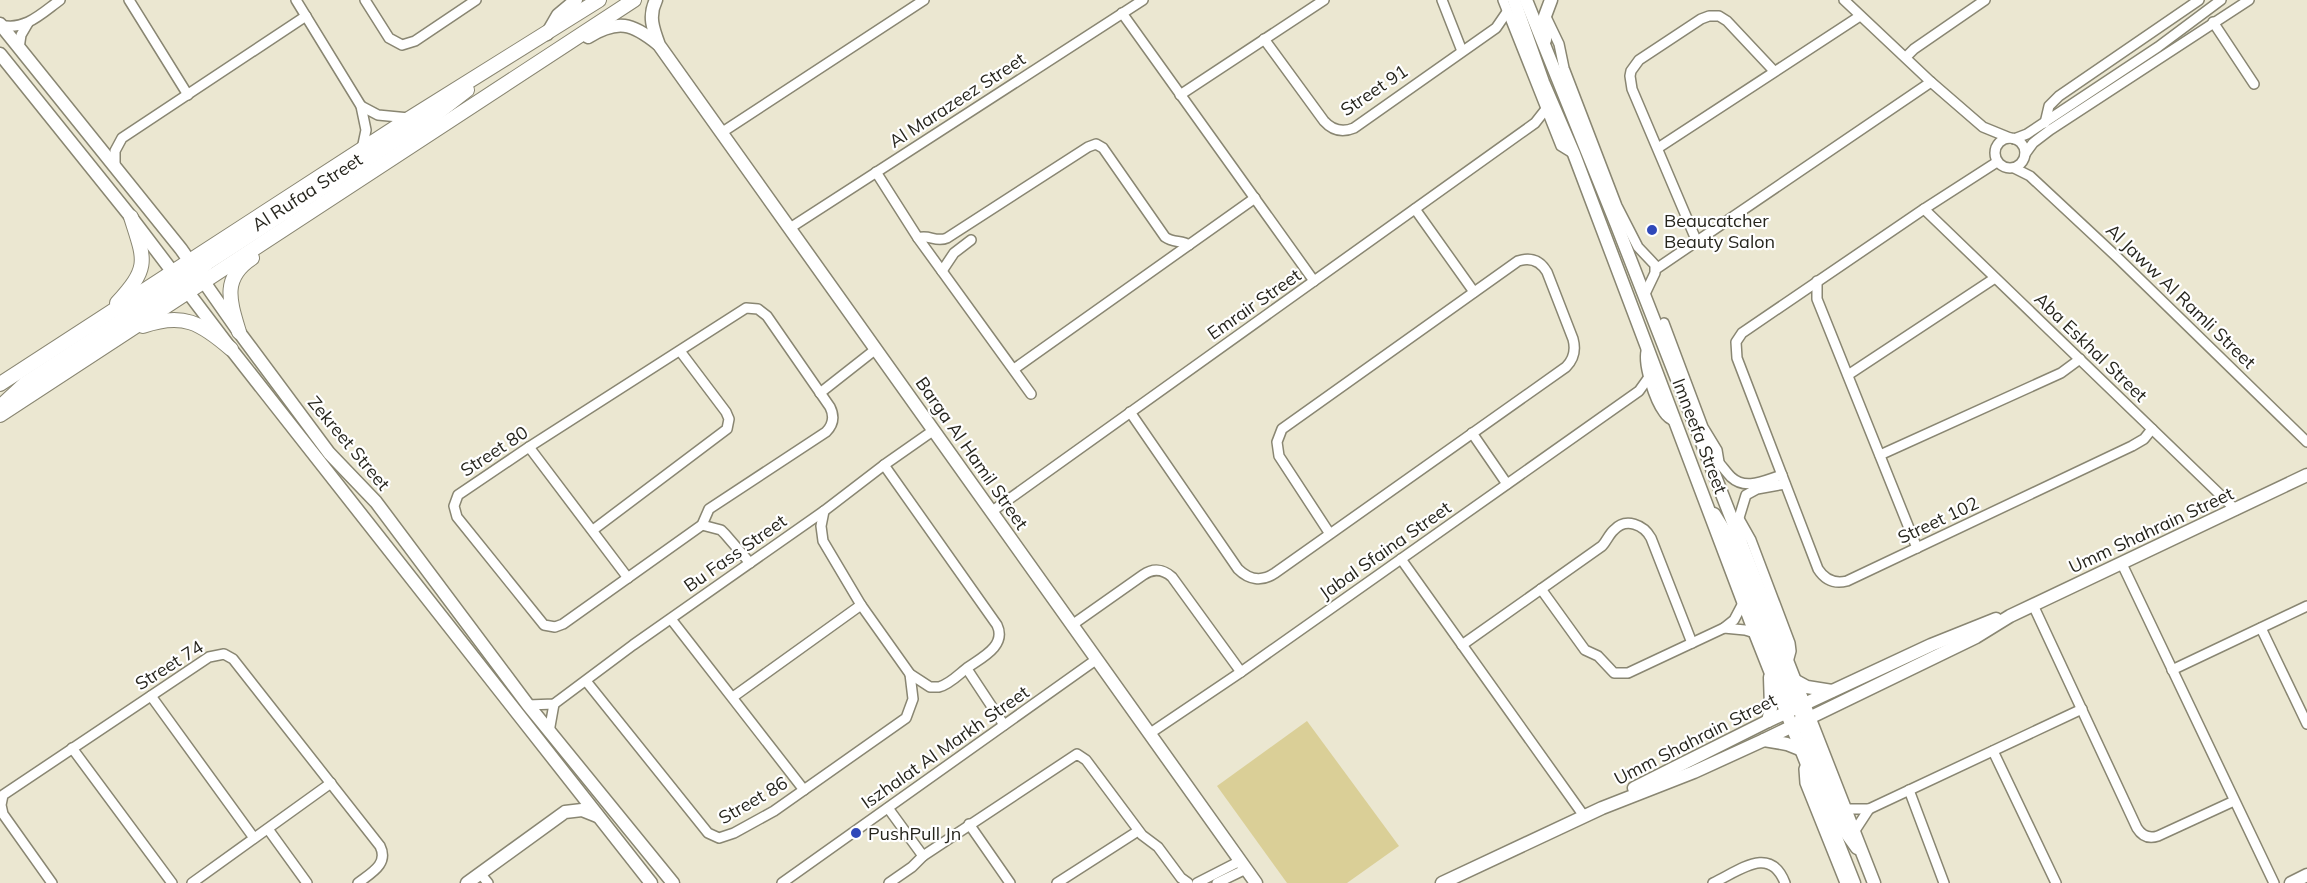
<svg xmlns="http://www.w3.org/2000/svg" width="2307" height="883" font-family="Mulish,sans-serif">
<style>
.green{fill:#dacf97}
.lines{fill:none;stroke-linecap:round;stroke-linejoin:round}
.street-casing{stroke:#898672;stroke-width:12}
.secondary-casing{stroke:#898672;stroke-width:15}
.primary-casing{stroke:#898672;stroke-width:16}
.street{stroke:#fff;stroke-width:9}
.secondary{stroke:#fff;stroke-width:12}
.primary{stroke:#fff;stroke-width:14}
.poi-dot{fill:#2f48b9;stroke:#fff;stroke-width:2}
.labels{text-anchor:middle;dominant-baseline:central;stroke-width:4.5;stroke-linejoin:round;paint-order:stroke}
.street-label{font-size:18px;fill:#26251d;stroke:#fff}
.poi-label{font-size:18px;fill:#26251d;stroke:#fff;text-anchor:start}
</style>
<rect width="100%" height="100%" fill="#ebe7d1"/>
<polygon class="green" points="1307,721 1399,846 1347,883 1287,883 1217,786"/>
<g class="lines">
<g class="street-casing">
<g id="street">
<polyline points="129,0 188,95"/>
<polyline points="296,0 361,106 366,130 362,149"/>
<polyline points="365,0 389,38 402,45 415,41 476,0"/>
<polyline points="1442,0 1462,51"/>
<polyline points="1503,0 1561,146 1574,154"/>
<polyline points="1844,0 1931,82 1983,127 2010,138"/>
<polyline points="1122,13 1314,281"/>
<polyline points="1547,19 1559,44 1564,68 1617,206 1638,247 1655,265 1655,273 1644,296"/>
<polyline points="2213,22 2254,84"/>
<path d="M 1,25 C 25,31 42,13 60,0"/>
<path d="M 1264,39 L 1324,121 C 1332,130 1342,133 1354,128 L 1496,28 L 1507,12"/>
<polyline points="19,48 21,35 28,23"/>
<polyline points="1906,57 1914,49 1985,0"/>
<polyline points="1180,95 1324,0"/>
<polyline points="361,106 378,115 409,118"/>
<polyline points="2045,123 2049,106 2059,96 2199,0"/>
<polyline points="721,133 924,0"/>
<circle cx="2010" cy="153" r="15"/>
<polyline points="2014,139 2027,134 2158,47 2221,0"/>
<polyline points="1658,148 1860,16"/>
<polyline points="2025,154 2033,143 2050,130 2249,0"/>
<path d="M 1997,162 L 1924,209 L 1742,333 L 1736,342 L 1737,358 L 1818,569 C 1825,580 1835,584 1847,581 L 2132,446 L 2144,439 L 2152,429"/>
<polyline points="115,166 115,151 122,138 306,16"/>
<polyline points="2014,168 2030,176 2118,258 2307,442"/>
<polyline points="876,172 918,238 1031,394"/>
<polyline points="1415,209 1474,292"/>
<polyline points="1924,209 2236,510"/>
<polyline points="790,228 1143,0"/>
<path d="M 918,238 C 929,234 936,243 947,238 L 1088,147 L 1096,144 L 1103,148 L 1165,237 C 1173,243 1182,240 1189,245"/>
<polyline points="1697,242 1632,89 1630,76 1631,71 1639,60 1701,19 1709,16 1719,16 1727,21 1774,71"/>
<polyline points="1656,269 1931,82"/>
<polyline points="942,271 954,253 971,240"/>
<polyline points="1817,281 1817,299 1917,548"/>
<path d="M 746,308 L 758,309 L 767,316 L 830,407 C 835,417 833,425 826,432 L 709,509 L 702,525 L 563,624 L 555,627 L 544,625 L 457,517 L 454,506 L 458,495 L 529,447 Z"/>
<polyline points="1664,323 1703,427 1717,450 1719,462"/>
<path d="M 1647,348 C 1641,362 1655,401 1664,413 C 1667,418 1671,420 1676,422"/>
<polyline points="1014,369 1255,198"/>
<polyline points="1848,375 1995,278"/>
<polyline points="820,393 876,349"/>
<path d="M 1130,412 L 1238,569 C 1249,580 1262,582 1275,573 C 1372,504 1469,435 1566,367 C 1574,359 1576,350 1573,339 L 1547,272 C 1540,260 1530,257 1518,261 L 1282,429 L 1277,442 L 1279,456 L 1330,534"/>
<polyline points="1472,433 1507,484"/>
<polyline points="529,447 628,578"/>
<polyline points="1880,455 2061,373 2080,359"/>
<path d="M 1715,459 C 1721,464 1725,471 1731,477 C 1746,491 1765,480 1782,475"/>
<path d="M 824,511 L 821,526 L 823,541 L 861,605 L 910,674 L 930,687 L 939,687 C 950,684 958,675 967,668 C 981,658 1007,646 997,625 L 884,465"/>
<polyline points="991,512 1535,123 1546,109"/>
<polyline points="1738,517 1751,540 1790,643 1791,651 1788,662"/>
<polyline points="1738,521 1746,495 1757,489 1785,484"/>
<polyline points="702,525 721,530 725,534 750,563"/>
<polyline points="593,530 727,429 729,419 726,412 680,351"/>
<polyline points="1401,559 1584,816"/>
<polyline points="2122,564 2274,883"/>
<polyline points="1541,589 1585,650 1598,656 1614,673 1628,673 1724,628 1734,620 1743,603"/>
<path d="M 2033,605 L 2137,828 C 2142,836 2149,839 2158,836 L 2234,801"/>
<polyline points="671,619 804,790"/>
<path d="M 1072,625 L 1143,575 C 1153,568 1163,569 1172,577 L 1241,672"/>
<polyline points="1724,628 1745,630 1755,633"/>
<polyline points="2261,628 2307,724"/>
<path d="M 1462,645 L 1602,546 C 1607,541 1609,534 1614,530 C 1626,517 1644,525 1651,538 L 1692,643"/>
<polyline points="967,669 1004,725"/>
<polyline points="2172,670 2307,606"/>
<polyline points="586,681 708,833 719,838 734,833 774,811 906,718 913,699 910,674"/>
<polyline points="151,696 254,838"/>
<polyline points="733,697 861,605"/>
<polyline points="528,705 554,704 633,645 824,511 884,465 934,430"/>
<polyline points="549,732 554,704"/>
<polyline points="1149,734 1241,672 1639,391 1649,377"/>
<polyline points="72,748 172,883"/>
<polyline points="1993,751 2056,883"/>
<polyline points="1807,761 1804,769 1805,783 1845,883"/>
<polyline points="1909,790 1944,883"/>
<polyline points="888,808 923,856 912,867 889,883"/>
<polyline points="1845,809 1869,809 2082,709"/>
<polyline points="969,824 1010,883"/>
<polyline points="268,829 307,883"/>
<polyline points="1854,832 1869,809"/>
<polyline points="923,856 1077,754 1086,760 1142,835 1158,847 1181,878 1188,883"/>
<polyline points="480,873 488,883"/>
<path d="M 52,883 L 3,814 L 1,805 L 3,795 L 209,657 L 224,654 L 233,659 L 380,846 C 389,864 371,873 358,883"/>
<polyline points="192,883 331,783"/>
<polyline points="782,883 1097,659"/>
<polyline points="1057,883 1138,831"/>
<polyline points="1197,883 1240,861"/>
<polyline points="1217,883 1246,869"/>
<path d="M 1713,883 C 1739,871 1770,844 1785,883"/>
</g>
</g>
<g class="secondary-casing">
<g id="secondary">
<path d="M 656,0 C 648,16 653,29 659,45 L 1256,883"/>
<polyline points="1514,0 1543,82 1574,154 1755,633 1854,883"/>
<polyline points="1526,0 1616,223 1874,883"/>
<polyline points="0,24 181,249 239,332 329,453 376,502 528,705 673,883"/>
<polyline points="547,34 558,15 576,0"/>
<path d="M 588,37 C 618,19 632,23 658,44"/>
<polyline points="1545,40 1545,16 1551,0"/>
<polyline points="0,54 131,217 231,349 651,883"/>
<polyline points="1714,514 1729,538 1794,701 1800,712"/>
<polyline points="1796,681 1807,687 1832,691"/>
<polyline points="1801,718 1842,827 1857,848"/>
<polyline points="1768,721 1771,708 1770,677"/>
<polyline points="1764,740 1787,744 1802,750"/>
<polyline points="1634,788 1768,721 1931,645 1996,619"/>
<polyline points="467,883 565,812 582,810 597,816"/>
<polyline points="1442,883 1602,808 1694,772 1764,740 1976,637 2010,616 2307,475"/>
<polyline points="2291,883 2307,875"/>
</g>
</g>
<g class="primary-casing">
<g id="primary">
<polyline points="187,292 196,272 207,263 436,114 467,90"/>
<path d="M 117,303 C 150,267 145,261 131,217"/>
<path d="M 143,326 C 183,312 201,323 231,349"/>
<path d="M 239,332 C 230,302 221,278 252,258"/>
<polyline points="0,384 410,118 599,0"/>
<polyline points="0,407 26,383 184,280 190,269"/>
<polyline points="0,415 634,0"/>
</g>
</g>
<use href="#street" class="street"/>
<use href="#secondary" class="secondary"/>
<use href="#primary" class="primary"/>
</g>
<g class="poi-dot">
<circle cx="1652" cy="230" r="6"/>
<circle cx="856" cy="833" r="6"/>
</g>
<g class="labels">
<g class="street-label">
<text transform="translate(1374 90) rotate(-34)">Street 91</text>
<text transform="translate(957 100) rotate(-33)">Al Marazeez Street</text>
<text transform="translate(307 192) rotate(-33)">Al Rufaa Street</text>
<text transform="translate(2181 296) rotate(44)">Al Jaww Al Ramli Street</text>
<text transform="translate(1254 304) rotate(-35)">Emrair Street</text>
<text transform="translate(2091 347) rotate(44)">Aba Eskhal Street</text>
<text transform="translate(1700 436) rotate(69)">Imneefa Street</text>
<text transform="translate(349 443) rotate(50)">Zekreet Street</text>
<text transform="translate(494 451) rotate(-33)">Street 80</text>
<text transform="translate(972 453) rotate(55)">Barga Al Hamil Street</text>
<text transform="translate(1938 520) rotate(-25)">Street 102</text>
<text transform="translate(2151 530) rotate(-25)">Umm Shahrain Street</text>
<text transform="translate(1385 550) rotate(-35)">Jabal Sfaina Street</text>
<text transform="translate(735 553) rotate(-35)">Bu Fass Street</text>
<text transform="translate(169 665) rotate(-32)">Street 74</text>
<text transform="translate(1695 739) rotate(-27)">Umm Shahrain Street</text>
<text transform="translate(945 747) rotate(-35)">Iszhalat Al Markh Street</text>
<text transform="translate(753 800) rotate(-30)">Street 86</text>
</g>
<g class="poi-label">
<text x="1664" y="220">Beaucatcher<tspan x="1664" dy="21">Beauty Salon</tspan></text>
<text x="868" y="833">PushPull Jn</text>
</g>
</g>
</svg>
